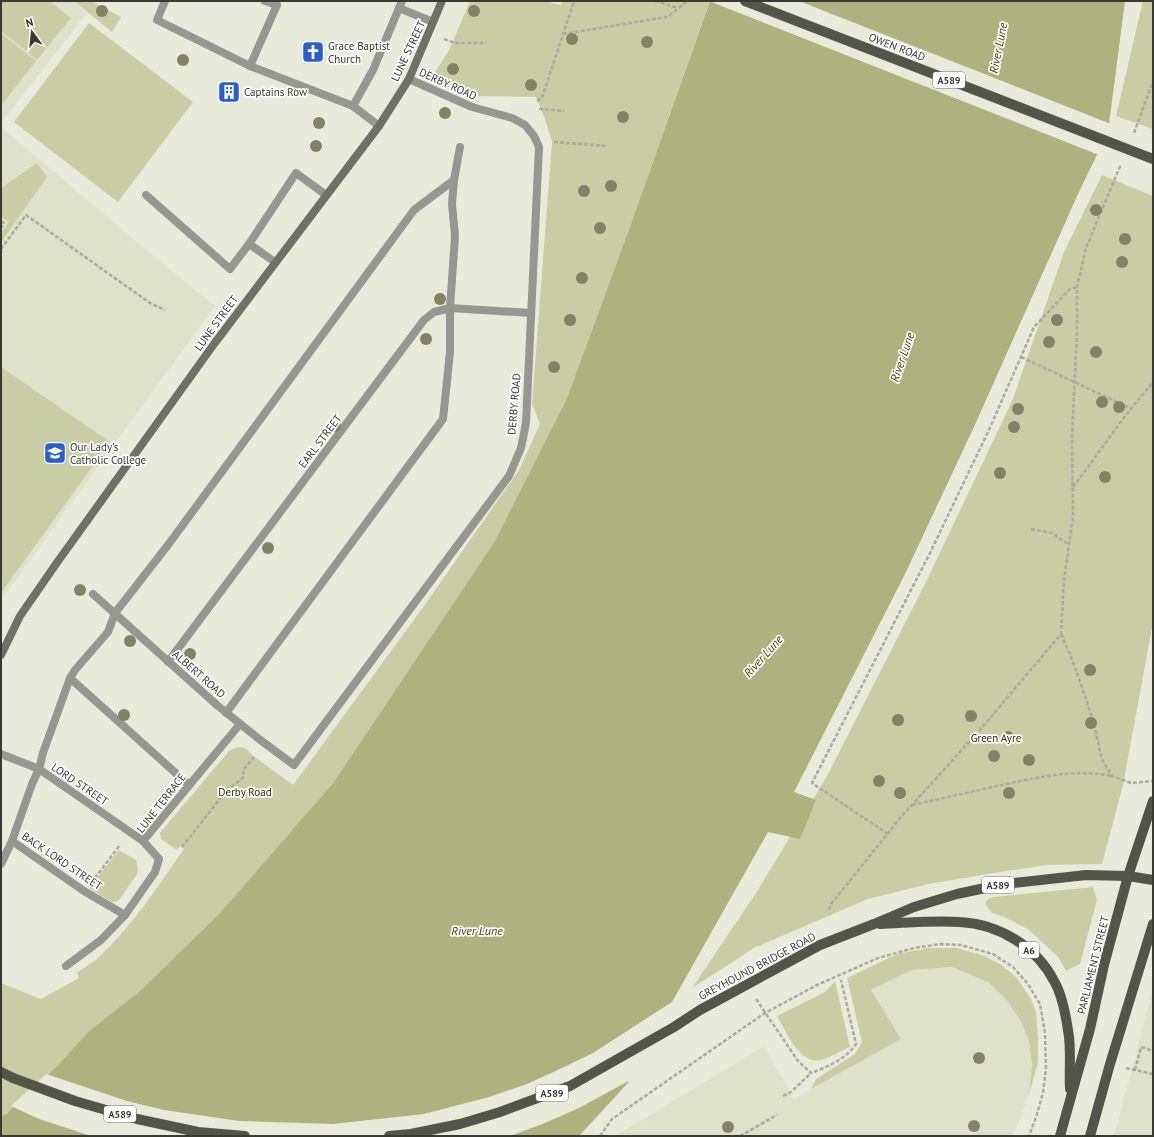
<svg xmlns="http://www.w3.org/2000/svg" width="1154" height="1137" font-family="'PT Sans',sans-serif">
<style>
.built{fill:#dfe2ca}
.green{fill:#c9cda3}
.water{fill:#adb27f}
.pier{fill:#e9ebda}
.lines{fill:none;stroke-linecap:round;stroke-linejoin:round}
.path{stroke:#a9ab9e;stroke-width:2.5;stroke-dasharray:4 2;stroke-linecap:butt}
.lane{stroke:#979791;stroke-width:8}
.street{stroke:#979791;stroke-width:8}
.secondary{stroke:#6f7167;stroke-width:8}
.primary{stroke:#545549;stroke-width:10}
.tree{fill:#818364}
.labels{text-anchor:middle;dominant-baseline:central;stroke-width:3.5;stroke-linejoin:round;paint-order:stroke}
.shield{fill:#fff;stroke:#747470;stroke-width:1}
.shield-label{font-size:10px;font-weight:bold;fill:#383933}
.poi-label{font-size:11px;fill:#383933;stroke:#fff;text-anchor:start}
.street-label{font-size:11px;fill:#383933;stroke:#fff}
.park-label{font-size:11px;fill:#2c2e04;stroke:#fff}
.water-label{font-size:12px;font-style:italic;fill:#404304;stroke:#fff}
</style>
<rect width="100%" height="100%" fill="#e9ebda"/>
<g class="built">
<polygon points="1,1 74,1 87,13 1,123"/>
<polygon points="1,127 156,258 215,306 1,600"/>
<polygon points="952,967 988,982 1006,999 1022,1023 1030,1041 1032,1064 1029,1095 1013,1136 615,1136 764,1046 794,1099 900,1039 871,990 912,970"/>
<polygon points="1153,988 1153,1136 1114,1136 1139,1042"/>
</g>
<g class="green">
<polygon points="1,1 49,1 71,18 37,60 1,31"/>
<polygon points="74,1 91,1 121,17 112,32"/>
<path d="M 470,1 L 551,1 L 551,3 L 561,5 L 562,1 L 679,1 L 685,3 L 687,1 L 704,1 L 709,3 L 631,224 L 567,398 L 495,541 L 333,783 L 220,913 L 140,991 L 89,1031 L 58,1065 L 6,1114 L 1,1116 L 1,983 L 41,999 L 79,978 L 77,973 C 84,967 93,963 99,957 C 133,925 158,886 184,849 L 180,846 L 177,850 L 161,839 L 160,833 L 229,751 C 238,745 246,746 252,755 L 293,785 L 424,606 L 519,470 L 540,424 L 532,404 L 552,142 L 545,119 L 536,97 L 474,96 L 437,79 L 434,74 L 449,50 Z"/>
<polygon points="1143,1 1153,1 1153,129 1116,116"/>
<polygon points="89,23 193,102 118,202 14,122"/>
<polygon points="1,33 36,61 3,103 1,102"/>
<polygon points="37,163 47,177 1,242 1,233 9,222 1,217 1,188"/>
<polygon points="1102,175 1153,196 1153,622 1123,785 1102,864 1046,865 988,874 929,884 868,899 754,948 692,988 756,893 827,776 925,584 1013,399 1064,252"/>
<polygon points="1,367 110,442 1,593"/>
<polygon points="119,850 136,860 138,869 137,874 119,900 115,902 112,902 89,888"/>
<polygon points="1093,887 1097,900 1080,964 1066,971 1059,958 1028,929 1004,917 992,913 985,904 988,899 993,897"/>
<polygon points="929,948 956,948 982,955 1000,964 1016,977 1031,999 1036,1012 1038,1037 1038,1062 1029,1095 1032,1064 1029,1041 1022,1023 1006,999 988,982 952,967 912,970 871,990 901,1039 811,1089 816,1079 855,1054 862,1042 847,978 897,954"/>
<path d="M 835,981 L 850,1047 C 841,1051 831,1057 821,1060 C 799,1065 786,1031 777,1016 L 825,992 Z"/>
</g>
<polygon class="water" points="710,1 1125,1 1108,132 1078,194 973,429 905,574 794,792 816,800 800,839 768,832 663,1018 627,1084 579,1136 1,1136 1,1116 6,1114 58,1065 89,1031 140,991 220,913 333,783 495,541 567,398 631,224"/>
<g class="pier">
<polygon points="709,1 799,1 1111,124 1110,133 1099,155"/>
<polygon points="675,1000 632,1079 579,1108 545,1123 510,1136 91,1136 39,1119 11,1106 46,1074 127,1101 164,1110 239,1121 333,1124 424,1114 489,1097 527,1084 564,1067 593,1053"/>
</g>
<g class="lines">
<g class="path">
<polyline points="655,1 678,8"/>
<polyline points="563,34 667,17 685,3 686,1"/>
<polyline points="444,39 455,43 487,43"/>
<polyline points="537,101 542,98 574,1"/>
<polyline points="539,109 564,111"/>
<polyline points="1134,133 1153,81"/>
<polyline points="554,142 607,146"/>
<polyline points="1,221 4,223 1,228"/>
<polyline points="1,249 26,215 150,303 165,310"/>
<polyline points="1021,357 1130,408"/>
<path d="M 1073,487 C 1100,452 1123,415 1153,383"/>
<polyline points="1031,529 1052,533 1069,545"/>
<polyline points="1061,634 1070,654 1082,687 1094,724 1102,760 1112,776 1131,783 1153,781"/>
<path d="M 912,805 C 945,798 978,790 1011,783 C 1047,776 1075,769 1112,776"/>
<polyline points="888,834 812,783 930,553 988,432 1034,327 1070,289 1077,287"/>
<path d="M 182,847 L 226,791 C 231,785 239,783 244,776 L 243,770 L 254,757"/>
<polyline points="95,878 120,845"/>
<polyline points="829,910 832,903 901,817 979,731 1061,634 1064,580 1073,517 1072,437 1077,331 1077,287 1086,248 1121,164"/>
<path d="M 756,999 L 798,1061 L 811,1073 C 827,1067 846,1059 856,1044 L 841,980"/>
<polyline points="1126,1068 1153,1074"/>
<polyline points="1135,1070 1141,1047 1153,1051"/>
<polyline points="783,1096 791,1092 811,1073"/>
<polyline points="600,1136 612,1119 765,1013 817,985 878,958 914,948 941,944 961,945 993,954 1013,967 1028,984 1040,1004 1045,1033 1046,1068 1043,1093 1036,1117 1029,1136"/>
<polyline points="740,1136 777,1115"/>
</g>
<g class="lane">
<polyline points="250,66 277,5 265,1"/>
<polyline points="146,195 230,269 249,244"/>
<polyline points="275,262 249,244 296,173 326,195"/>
<polyline points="70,678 189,785"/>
<polyline points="226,713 443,419 450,352 450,308 455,236 452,204 454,180"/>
<polyline points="1,864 12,841"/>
<polyline points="125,915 84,891 12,841 32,784 39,769 43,753 70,678 75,670 108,632 115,613 168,545 414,210 454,180 460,147"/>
</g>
<g class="street">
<polyline points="165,1 157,20 250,66 353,106 379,126"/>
<polyline points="399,8 433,22"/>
<polyline points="353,106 373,70 402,1"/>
<polyline points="93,594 218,706 259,739 294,765 509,476 521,448 526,423 539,147 534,136 525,125 512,118 472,107 409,79"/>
<polyline points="168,662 424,320 434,312 450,308 531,313"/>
<polyline points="1,754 39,769 143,841 159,859 155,872 125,915 101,940 66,966"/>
<polyline points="143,841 240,724"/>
</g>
<polyline class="secondary" points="1,655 20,616 56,564 214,344 379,126 409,79 442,1"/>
<g class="primary">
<polyline points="745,1 1153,159"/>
<path d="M 880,924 C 906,923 934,920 960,922 C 998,924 1036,946 1054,981 C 1062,994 1067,1022 1069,1037 C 1071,1054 1069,1072 1070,1089"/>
<polyline points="1,1072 13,1078 75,1101 137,1119 198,1132 245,1136"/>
<polyline points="389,1136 411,1134 460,1124 500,1112 570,1086 674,1027 700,1010 820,945 874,924 914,907 957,894 1004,884 1086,875 1128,876 1153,880"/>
<polyline points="1060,1136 1090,1029 1104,965 1128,876 1153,801"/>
<polyline points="1090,1136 1110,1064 1153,924"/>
</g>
</g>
<g class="tree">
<circle cx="102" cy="11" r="6"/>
<circle cx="474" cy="11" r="6"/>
<circle cx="572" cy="39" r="6"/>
<circle cx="647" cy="42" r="6"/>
<circle cx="183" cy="60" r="6"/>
<circle cx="453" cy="69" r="6"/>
<circle cx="531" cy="85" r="6"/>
<circle cx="445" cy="113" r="6"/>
<circle cx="623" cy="117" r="6"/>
<circle cx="319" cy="123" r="6"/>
<circle cx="316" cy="146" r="6"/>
<circle cx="611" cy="186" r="6"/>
<circle cx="584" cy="191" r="6"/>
<circle cx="1096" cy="210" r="6"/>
<circle cx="600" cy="228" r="6"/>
<circle cx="1125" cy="239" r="6"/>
<circle cx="1122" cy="262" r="6"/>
<circle cx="582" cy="278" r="6"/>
<circle cx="440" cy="299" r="6"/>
<circle cx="570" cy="320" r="6"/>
<circle cx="1057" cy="320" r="6"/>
<circle cx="426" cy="339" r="6"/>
<circle cx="1049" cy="342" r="6"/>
<circle cx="1096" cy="352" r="6"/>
<circle cx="554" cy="367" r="6"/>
<circle cx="1102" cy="402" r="6"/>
<circle cx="1119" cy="407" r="6"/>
<circle cx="1018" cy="409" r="6"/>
<circle cx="335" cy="426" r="6"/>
<circle cx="1014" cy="427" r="6"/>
<circle cx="1000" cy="473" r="6"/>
<circle cx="1105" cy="477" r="6"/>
<circle cx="268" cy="548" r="6"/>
<circle cx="80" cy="590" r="6"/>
<circle cx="130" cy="641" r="6"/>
<circle cx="190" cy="654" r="6"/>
<circle cx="1090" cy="670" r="6"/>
<circle cx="124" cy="715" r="6"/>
<circle cx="971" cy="716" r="6"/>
<circle cx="898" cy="720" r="6"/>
<circle cx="1091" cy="723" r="6"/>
<circle cx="1008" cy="737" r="6"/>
<circle cx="994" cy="756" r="6"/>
<circle cx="1029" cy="760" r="6"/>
<circle cx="879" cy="781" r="6"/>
<circle cx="900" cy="793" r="6"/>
<circle cx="1009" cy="793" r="6"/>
<circle cx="979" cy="1058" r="6"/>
<circle cx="974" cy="1126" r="6"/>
<circle cx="728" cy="1127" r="6"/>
</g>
<defs>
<g id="church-square" transform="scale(1.15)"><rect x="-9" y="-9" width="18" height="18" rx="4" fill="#295ecc" stroke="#fff"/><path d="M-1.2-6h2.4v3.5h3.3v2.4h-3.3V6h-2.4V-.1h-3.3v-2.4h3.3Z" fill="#fff"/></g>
<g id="building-square" transform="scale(1.15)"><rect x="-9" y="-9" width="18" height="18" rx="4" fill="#295ecc" stroke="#fff"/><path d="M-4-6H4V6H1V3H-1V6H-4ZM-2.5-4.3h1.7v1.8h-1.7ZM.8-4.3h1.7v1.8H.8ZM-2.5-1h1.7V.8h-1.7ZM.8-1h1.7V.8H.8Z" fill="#fff"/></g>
<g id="school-square" transform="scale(1.15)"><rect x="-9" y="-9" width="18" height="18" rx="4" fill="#295ecc" stroke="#fff"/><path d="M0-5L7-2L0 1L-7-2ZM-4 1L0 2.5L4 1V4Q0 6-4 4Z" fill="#fff"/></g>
</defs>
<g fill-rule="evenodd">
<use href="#church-square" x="313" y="52"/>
<use href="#building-square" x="229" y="92"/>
<use href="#school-square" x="55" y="453"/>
</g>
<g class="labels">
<g class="shield">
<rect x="933" y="72" width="32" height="16" rx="3"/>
<rect x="982" y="877" width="32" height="16" rx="3"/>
<rect x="1019" y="942" width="20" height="16" rx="3"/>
<rect x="536" y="1085" width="32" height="16" rx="3"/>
<rect x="104" y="1106" width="32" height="16" rx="3"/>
</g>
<g class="shield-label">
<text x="949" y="80">A589</text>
<text x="998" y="885">A589</text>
<text x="1029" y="950">A6</text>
<text x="552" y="1093">A589</text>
<text x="120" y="1114">A589</text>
</g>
<g class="poi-label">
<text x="328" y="46">Grace Baptist<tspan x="328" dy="13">Church</tspan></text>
<text x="244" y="92">Captains Row</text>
<text x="70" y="447">Our Lady's<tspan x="70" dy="13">Catholic College</tspan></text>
</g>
<g class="street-label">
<text transform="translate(897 47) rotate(21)">OWEN ROAD</text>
<text transform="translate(408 51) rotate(-65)">LUNE STREET</text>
<text transform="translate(448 84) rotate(24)">DERBY ROAD</text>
<text transform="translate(216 323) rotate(-54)">LUNE STREET</text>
<text transform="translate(514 404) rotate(-85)">DERBY ROAD</text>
<text transform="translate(320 441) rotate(-53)">EARL STREET</text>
<text transform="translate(199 674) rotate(41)">ALBERT ROAD</text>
<text transform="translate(80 784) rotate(34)">LORD STREET</text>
<text transform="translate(161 803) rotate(-52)">LUNE TERRACE</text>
<text transform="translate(62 861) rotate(34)">BACK LORD STREET</text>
<text transform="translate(1093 965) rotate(-76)">PARLIAMENT STREET</text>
<text transform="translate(757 966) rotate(-28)">GREYHOUND BRIDGE ROAD</text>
</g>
<g class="park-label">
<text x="996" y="738">Green Ayre</text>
<text x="245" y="792">Derby Road</text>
</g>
<g class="water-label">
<text transform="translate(998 48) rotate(-79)">River Lune</text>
<text transform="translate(902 357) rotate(-71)">River Lune</text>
<text transform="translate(763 656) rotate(-48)">River Lune</text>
<text x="477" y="930">River Lune</text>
</g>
</g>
<rect width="1154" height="1137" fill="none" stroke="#383933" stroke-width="4"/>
<g transform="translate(32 32) rotate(345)" stroke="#ffffff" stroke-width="3" paint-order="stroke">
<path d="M0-3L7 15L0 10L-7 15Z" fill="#383933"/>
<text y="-6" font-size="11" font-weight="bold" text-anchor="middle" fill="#383933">N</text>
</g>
</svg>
